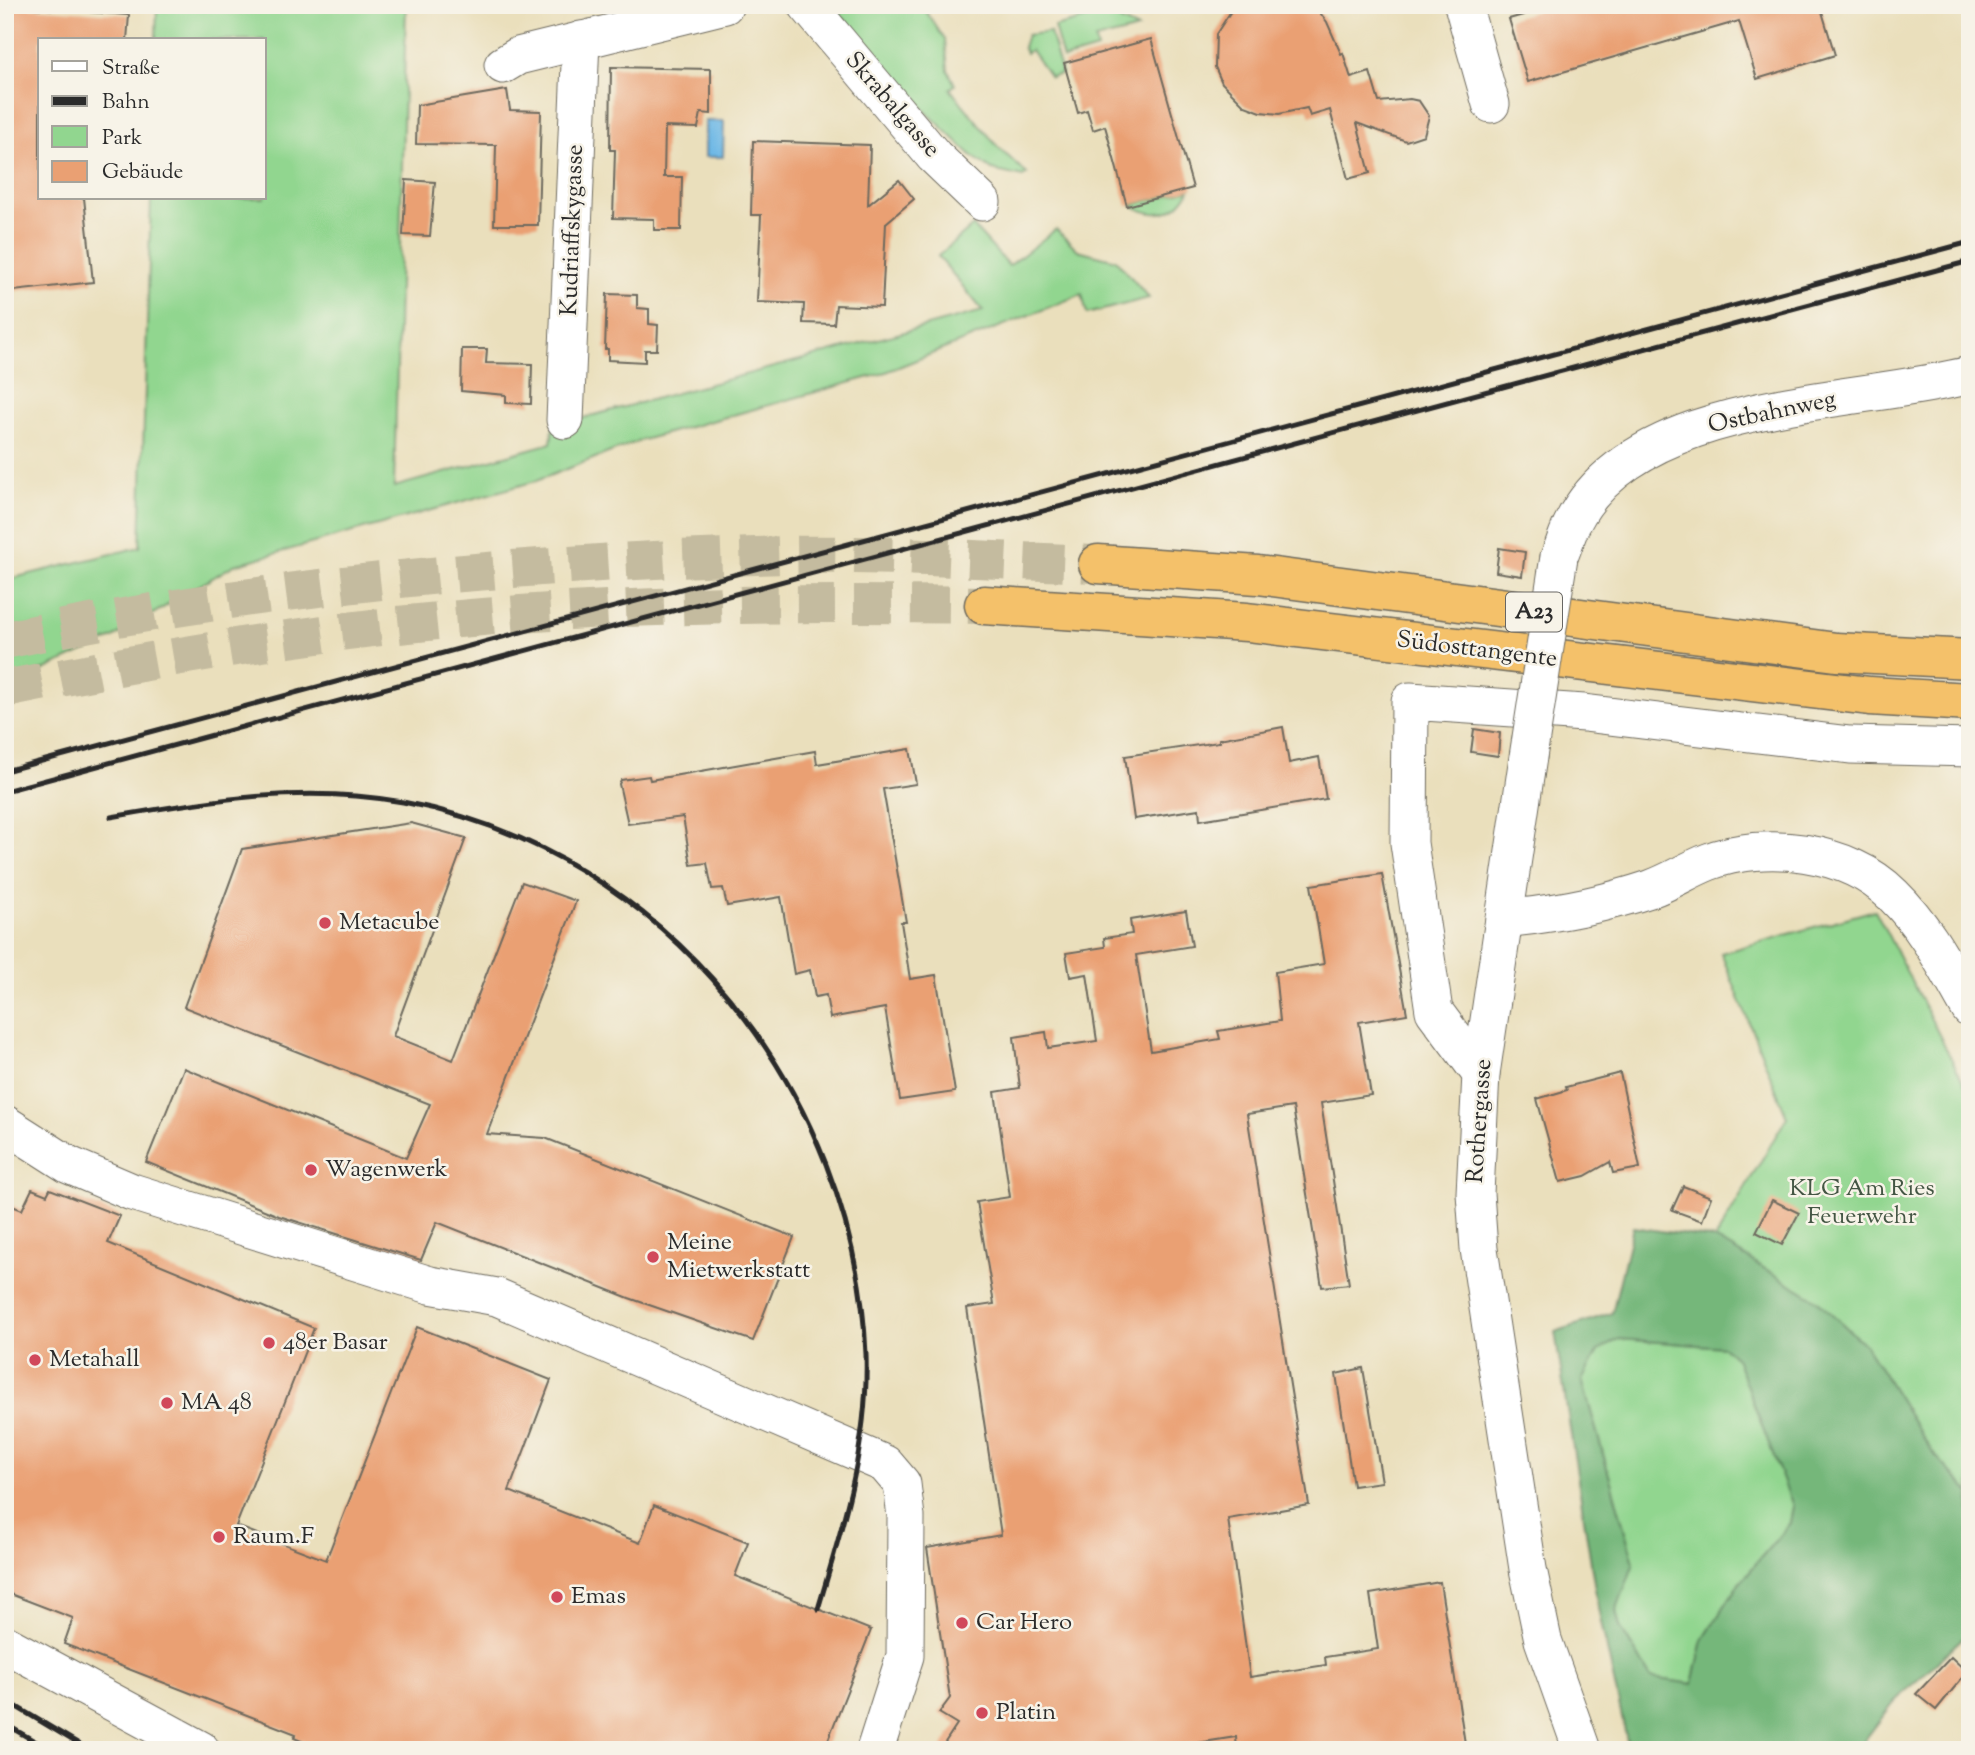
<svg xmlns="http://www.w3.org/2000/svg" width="1975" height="1755" font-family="'Sorts Mill Goudy',serif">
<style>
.green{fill:#91d68f;stroke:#5e805d;stroke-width:2}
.forest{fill:#74b77a;stroke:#507152;stroke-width:2;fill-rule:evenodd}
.water{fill:#6db8e6;stroke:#4c7288;stroke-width:2}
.building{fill:#eaa073}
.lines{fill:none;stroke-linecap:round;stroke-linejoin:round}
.highway-tunnel{stroke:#c4bb9f;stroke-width:38;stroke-dasharray:38 19;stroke-linecap:butt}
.minor-casing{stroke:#6e6a5e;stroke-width:39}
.highway-casing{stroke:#6e6a5e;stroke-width:41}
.minor{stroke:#fff;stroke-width:37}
.highway{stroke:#f4c16a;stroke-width:38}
.rail{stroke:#2b2b2b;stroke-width:5}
.minor-bridge-casing{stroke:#6e6a5e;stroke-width:39;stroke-linecap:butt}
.minor-bridge{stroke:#fff;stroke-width:37}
.poi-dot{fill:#d1495b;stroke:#f7f3e8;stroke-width:2.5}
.labels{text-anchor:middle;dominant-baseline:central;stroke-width:5;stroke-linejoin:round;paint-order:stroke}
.shield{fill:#f7f3e8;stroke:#686764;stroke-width:2}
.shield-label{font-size:23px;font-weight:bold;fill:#2b2b2b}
.street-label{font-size:24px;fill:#2b2b2b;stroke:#f7f3e8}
.poi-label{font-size:24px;fill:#2b2b2b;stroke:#f7f3e8;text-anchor:start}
.park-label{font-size:24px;fill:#445644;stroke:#f7f3e8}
</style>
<rect width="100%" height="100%" fill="#f7f3e8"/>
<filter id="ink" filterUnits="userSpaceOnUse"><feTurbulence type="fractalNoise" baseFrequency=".0143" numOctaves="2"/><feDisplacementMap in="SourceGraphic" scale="14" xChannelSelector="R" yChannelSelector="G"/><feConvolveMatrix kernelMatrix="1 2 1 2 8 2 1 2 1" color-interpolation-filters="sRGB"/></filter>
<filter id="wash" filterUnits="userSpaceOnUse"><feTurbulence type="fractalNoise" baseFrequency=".00686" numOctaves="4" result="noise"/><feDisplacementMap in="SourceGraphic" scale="28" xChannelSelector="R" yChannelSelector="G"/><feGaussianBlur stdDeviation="1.57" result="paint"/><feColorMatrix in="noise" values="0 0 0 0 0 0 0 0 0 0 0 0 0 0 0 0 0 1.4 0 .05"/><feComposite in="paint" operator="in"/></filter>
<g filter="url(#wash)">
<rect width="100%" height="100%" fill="#eadfbc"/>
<g class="green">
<polygon points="157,5 406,5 394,487 551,443 554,421 583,418 983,311 938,256 973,226 1009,266 1056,229 1078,250 1116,260 1149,298 1087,314 1082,294 881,374 639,441 536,481 234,565 113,638 5,688 5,580 140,547 151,198 264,198 264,40 156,40"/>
<polygon points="832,5 922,5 945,40 948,70 955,85 950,89 998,147 1027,174 1023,177 992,170 971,155 914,100"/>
<polygon points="1097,16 1115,18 1138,29 1095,40 1097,49 1063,59 1054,27"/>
<polygon points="1050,32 1062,74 1050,77 1031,50 1026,53 1023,47 1027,35"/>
<path d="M 1190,189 C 1178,214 1154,220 1132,205 Z"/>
<polygon points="1875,910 1970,1095 1970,1493 1932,1452 1866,1346 1817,1300 1715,1239 1787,1117 1721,953"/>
<polygon points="1619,1339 1724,1347 1736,1358 1793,1506 1790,1523 1738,1585 1703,1640 1693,1684 1651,1678 1620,1627 1616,1611 1634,1563 1582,1380 1598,1351"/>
</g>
<path class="forest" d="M 1633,1227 L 1715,1239 L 1817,1300 L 1866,1346 L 1932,1452 L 1970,1493 L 1970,1631 L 1894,1702 L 1857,1750 L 1629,1750 L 1598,1608 L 1555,1332 L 1612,1313 ZM 1619,1339 L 1724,1347 L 1736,1358 L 1793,1506 L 1790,1523 L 1738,1585 L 1703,1640 L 1693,1684 L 1651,1678 L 1620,1627 L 1616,1611 L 1634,1563 L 1582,1380 L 1598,1351 Z"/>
<polygon class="water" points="705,121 724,121 723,157 705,157"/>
<g id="blocks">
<g class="building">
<polygon points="1235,5 1314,5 1327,22 1341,54 1343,53 1351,78 1370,72 1379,102 1410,99 1419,101 1429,116 1424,135 1406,141 1357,123 1370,173 1348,179 1330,110 1310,116 1307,108 1279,114 1261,112 1245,106 1222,83 1215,67 1216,34"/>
<polygon points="1558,5 1820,5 1835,55 1757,79 1739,21 1528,82 1509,19"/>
<polygon points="5,6 129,15 127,40 40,40 40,198 84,198 93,282 5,292"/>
<polygon points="1151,39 1193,188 1127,206 1105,126 1093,130 1087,110 1078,113 1064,63"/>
<polygon points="611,67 711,69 711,114 701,113 698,128 665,127 664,177 682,177 681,230 654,230 654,219 613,218 615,150 610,150"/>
<polygon points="507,90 510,110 541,111 538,225 494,225 496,145 416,144 417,105"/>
<polygon points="753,141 870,145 868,205 899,180 914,199 886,223 882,307 836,305 834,324 803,323 804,304 757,302 761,215 751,215"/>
<polygon points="406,180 435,182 430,236 403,235"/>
<polygon points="607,294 637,295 637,308 649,309 649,324 658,325 657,350 645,350 645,362 608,360 608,349 605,349"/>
<polygon points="462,349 487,349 486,363 532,364 531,404 506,403 506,395 461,391"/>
<polygon points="1499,548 1525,552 1522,576 1496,572"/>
<polygon points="1283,727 1289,763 1319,757 1326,799 1200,820 1199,809 1134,819 1125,756 1219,742 1219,739"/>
<polygon points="1474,729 1500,733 1498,756 1471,752"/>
<polygon points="910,749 916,784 883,789 906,922 901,922 910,979 936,975 955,1092 900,1100 885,1008 830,1018 826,995 815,997 810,970 794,974 781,897 727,906 723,888 712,889 707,863 691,865 683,817 628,824 619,784 621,780 649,776 650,780 815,751 817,764"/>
<polygon points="411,823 466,838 393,1036 453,1060 522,882 576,901 487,1134 545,1138 794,1237 753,1341 629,1298 437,1222 421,1260 279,1216 146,1162 184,1068 406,1158 430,1104 184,1007 242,849"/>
<polygon points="1382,874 1407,1014 1359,1022 1371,1095 1321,1103 1349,1284 1322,1287 1293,1107 1247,1114 1309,1505 1228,1519 1250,1677 1326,1665 1325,1657 1378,1649 1370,1594 1440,1582 1466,1750 1237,1750 1236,1737 1153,1750 940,1750 957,1724 939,1713 950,1698 927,1548 1001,1535 967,1308 994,1304 977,1202 1010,1197 995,1092 1020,1088 1014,1037 1046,1032 1048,1048 1097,1041 1087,974 1070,977 1066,953 1105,947 1104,938 1132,934 1130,920 1186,911 1192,946 1136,955 1151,1051 1220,1039 1218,1031 1280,1021 1275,972 1324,964 1311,885"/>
<polygon points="1620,1073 1640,1168 1613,1173 1610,1162 1585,1176 1560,1182 1537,1099 1567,1090 1566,1087"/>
<polygon points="1683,1186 1711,1197 1702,1221 1672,1210"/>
<polygon points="32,1189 47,1195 50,1189 120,1216 108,1243 314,1328 236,1526 326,1560 417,1327 551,1380 509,1491 640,1543 654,1505 748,1542 735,1576 871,1630 824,1750 323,1750 294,1738 296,1734 64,1644 73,1618 5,1592 5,1203 22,1210"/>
<polygon points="1772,1200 1799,1213 1782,1245 1756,1232"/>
<polygon points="1363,1368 1382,1482 1353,1486 1336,1374"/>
<polygon points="1951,1657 1967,1672 1936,1710 1916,1694"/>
</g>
</g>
</g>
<g filter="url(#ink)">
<use href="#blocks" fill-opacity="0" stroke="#6e6a5e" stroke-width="2"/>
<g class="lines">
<g class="highway-tunnel">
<path d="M 5,640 C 262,585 527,562 789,555 C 891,553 995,561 1098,564"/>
<path d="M 5,689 C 158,658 315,631 471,618 C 641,603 812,603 984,605"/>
</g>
<g class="minor-casing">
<g id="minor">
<polyline points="807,5 934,156 982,202"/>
<polyline points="1463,5 1491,104"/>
<polyline points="503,65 518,56 725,5"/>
<polyline points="565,420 581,40"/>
<path d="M 1559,557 C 1564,546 1567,533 1573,522 C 1636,398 1853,405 1970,375"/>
<polyline points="1528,757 1481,1074 1475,1193 1479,1249 1528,1569 1543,1640 1582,1750"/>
<path d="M 1504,919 C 1554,914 1602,905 1650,889 C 1670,882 1688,870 1708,862 C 1765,840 1848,850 1893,895 C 1926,927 1947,969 1970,1009"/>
<polyline points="1481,1074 1434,1011 1409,843 1410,701 1584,713 1850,745 1970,748"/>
<polyline points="5,1124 69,1165 132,1192 430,1285 497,1297 885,1464 902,1484 906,1517 905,1656 875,1750"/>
<polyline points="5,1644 201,1750"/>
</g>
</g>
<g class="highway-casing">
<g id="highway">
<polyline points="1098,564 1258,575 1836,652 1970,659"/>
<polyline points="984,605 1247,622 1870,696 1970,702"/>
</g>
</g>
<use href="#minor" class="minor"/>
<use href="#highway" class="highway"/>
<g class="rail">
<polyline points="5,771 1970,242"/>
<polyline points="5,791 1970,261"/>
<path d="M 111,817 C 208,800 305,784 403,802 C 666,851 855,1092 866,1354 C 869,1443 843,1525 818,1609"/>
<polyline points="5,1700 89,1750"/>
<polyline points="5,1724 50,1750"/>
</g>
<g class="minor-bridge-casing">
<polyline id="minor-bridge" points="1528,757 1559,557"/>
</g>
<use href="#minor-bridge" class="minor-bridge"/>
</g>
</g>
<g class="poi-dot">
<circle cx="325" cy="923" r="7"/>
<circle cx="311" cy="1170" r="7"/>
<circle cx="653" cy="1257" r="7"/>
<circle cx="269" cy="1343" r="7"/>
<circle cx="35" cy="1360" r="7"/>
<circle cx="167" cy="1403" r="7"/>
<circle cx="219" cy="1537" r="7"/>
<circle cx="557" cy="1597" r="7"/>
<circle cx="962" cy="1623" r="7"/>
<circle cx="982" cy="1713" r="7"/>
</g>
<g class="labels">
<rect class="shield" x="1506" y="592.5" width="56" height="39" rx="5"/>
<g class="shield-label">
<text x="1534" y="612">A23</text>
</g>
<g class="street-label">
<text transform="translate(892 105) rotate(49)">Skrabalgasse</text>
<text transform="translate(573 230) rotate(-88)">Kudriaffskygasse</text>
<text transform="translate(1772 413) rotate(-12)">Ostbahnweg</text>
<text transform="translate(1477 650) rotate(7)">Südosttangente</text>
<text transform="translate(1480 1121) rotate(-86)">Rothergasse</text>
</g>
<g class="poi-label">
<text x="339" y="923">Metacube</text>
<text x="325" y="1170">Wagenwerk</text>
<text x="667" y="1243">Meine<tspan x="667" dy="28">Mietwerkstatt</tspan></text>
<text x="283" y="1343">48er Basar</text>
<text x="49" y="1360">Metahall</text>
<text x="181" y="1403">MA 48</text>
<text x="233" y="1537">Raum.F</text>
<text x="571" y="1597">Emas</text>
<text x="976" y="1623">Car Hero</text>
<text x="996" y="1713">Platin</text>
</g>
<g class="park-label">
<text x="1862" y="1189">KLG Am Ries<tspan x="1862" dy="28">Feuerwehr</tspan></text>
</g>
</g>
<rect width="1975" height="1755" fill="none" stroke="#f7f3e8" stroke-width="28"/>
<rect x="38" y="38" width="228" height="161" fill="#f7f3e8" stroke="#a5a39c" stroke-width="2"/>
<rect x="52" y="61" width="35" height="10" fill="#ffffff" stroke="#a5a39c" stroke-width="2"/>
<text x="102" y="74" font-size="21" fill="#2b2b2b">Straße</text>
<rect x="52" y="96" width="35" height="10" fill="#2b2b2b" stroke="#a5a39c" stroke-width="2"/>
<text x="102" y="108" font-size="21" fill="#2b2b2b">Bahn</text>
<rect x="52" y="126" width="35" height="21" fill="#91d68f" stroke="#a5a39c" stroke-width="2"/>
<text x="102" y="144" font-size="21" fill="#2b2b2b">Park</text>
<rect x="52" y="161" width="35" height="21" fill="#eaa073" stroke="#a5a39c" stroke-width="2"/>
<text x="102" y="178" font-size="21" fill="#2b2b2b">Gebäude</text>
</svg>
